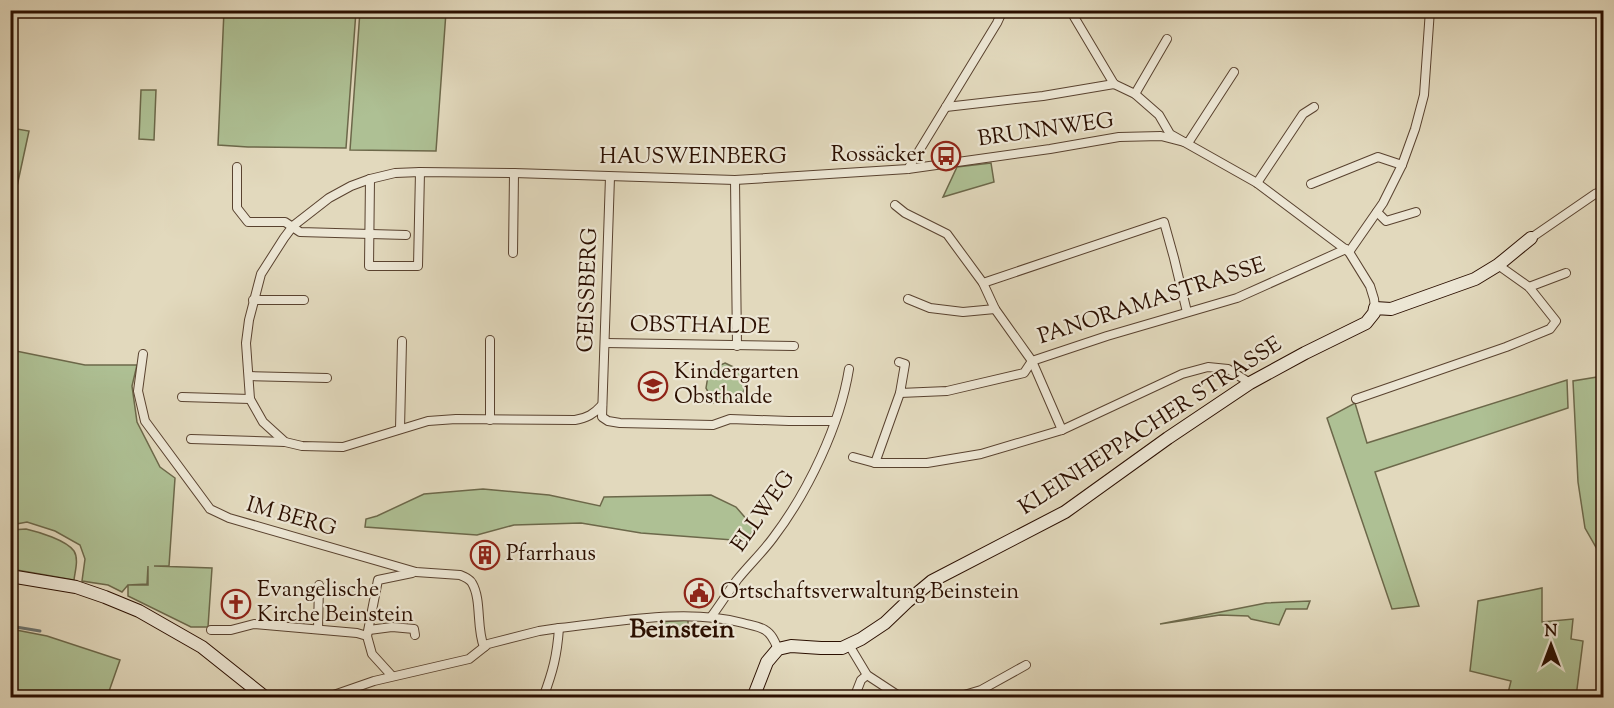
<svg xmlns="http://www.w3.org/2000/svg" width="1614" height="708" font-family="'Sorts Mill Goudy',serif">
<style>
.green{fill:#aec094;stroke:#6c684a;stroke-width:1.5}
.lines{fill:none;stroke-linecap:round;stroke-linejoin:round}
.stream{stroke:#6c7470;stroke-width:3}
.street-casing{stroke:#59422f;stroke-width:10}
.secondary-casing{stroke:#2b0f00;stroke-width:14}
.street{stroke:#ece6d4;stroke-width:8}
.secondary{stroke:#ece6d4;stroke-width:12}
.labels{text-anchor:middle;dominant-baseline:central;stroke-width:4.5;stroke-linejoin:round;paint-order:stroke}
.street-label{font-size:22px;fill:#2b0f00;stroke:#ece6d4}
.poi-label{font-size:22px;fill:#2b0f00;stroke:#ece6d4;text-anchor:start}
.quarter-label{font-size:26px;font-weight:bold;fill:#2b0f00;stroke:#ece6d4}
</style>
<rect width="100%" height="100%" fill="#e2d9bd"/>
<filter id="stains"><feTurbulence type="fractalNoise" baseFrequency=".00333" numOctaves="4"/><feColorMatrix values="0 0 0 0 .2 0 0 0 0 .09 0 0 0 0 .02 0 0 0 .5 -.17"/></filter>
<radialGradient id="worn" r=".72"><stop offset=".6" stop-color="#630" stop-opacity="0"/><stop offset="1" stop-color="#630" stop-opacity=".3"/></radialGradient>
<g class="green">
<polygon points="412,10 446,12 436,151 350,150 360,11"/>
<polygon points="10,11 16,11 15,127 10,126"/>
<polygon points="224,11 356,11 346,148 248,147 218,145"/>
<polygon points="141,90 156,90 154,140 139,139"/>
<polygon points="11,128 29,131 11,214 10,128"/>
<polygon points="991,163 994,182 943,197 957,167"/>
<polygon points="11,350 85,365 137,365 132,386 137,422 160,467 175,478 169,566 154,566 212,568 208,627 191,627 128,596 128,585 148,585 148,566 147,584 128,585 122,592 108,585 82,581 85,559 80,545 55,531 27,522 11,525"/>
<polygon points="725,363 742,371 745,389 736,403 714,403 706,388 709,370"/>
<polygon points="1603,376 1604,376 1603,555 1597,549 1585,528 1578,482 1573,381"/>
<polygon points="1567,380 1568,408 1375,472 1419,606 1392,609 1327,418 1355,403 1367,443"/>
<polygon points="483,489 549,495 600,506 604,497 711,495 736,507 755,529 746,541 641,533 581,523 514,525 477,535 365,527 366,519 377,516 424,494"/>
<path d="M 26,529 C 39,532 66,540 74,551 C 79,559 75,571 74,580 L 11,569 L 11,530 Z"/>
<polygon points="1542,588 1542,622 1573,619 1571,639 1583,641 1576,697 1507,697 1511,681 1470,671 1478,601"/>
<polygon points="1310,601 1307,609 1286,609 1279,625 1251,619 1248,616 1220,615 1160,624 1266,603"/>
<polygon points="688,620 688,637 659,636 659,622"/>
<polygon points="11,629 47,636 120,660 107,697 11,697"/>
</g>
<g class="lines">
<polyline class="stream" points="10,626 40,631"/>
<g class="street-casing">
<g id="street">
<polyline points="1070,10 1114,84"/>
<polyline points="1114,84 1135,94 1159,115 1170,134 1257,183 1349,252 1370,286 1374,299 1375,308"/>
<polyline points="1135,94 1167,39"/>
<polyline points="946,107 1043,96 1114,84"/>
<polyline points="1188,143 1234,72"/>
<polyline points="237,167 237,208 248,222 285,222 300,232 406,235"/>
<polyline points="908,169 997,23 1003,10"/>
<polyline points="610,177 602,417 608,421 620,423 713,425 730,419 789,421 834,421"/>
<polyline points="370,179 369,266 418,266 420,172"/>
<polyline points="735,180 737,346"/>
<polyline points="1257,183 1303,114 1314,107"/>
<polyline points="1311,184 1378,157 1402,165"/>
<polyline points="895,205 905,213 947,234 983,283 995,309 1032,361 1062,430"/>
<polyline points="1377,212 1386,221 1416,212"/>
<polyline points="1531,238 1595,194 1604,190"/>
<polyline points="1349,252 1383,203 1402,165 1415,129 1424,95 1430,10"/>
<polyline points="513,253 514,173"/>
<polyline points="983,283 1164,222 1174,258 1187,312"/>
<polyline points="1529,287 1566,273"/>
<polyline points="908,299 930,308 963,312 995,309"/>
<polyline points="253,300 304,300"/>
<polyline points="605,343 794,346"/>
<path d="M 143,354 L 138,391 L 145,421 L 210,509 L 229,518 L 416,572 L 460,575 C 465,577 470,579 472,583 C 482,600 476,628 484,647"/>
<polyline points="899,362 905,364 900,393 947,391 1024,373 1032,361 1107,336 1237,298 1346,249"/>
<polyline points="249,376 327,378"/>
<polyline points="182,397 250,399"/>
<polyline points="1356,399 1506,347 1550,329 1556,321 1529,287 1498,265"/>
<path d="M 602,405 C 594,414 587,418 575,420 L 456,419 L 428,421 L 343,447 L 302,446 L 285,442 L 263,422 L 250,399 L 246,343 L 249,320 L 261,274 L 284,238 L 293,226 L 329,198 L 351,186 L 370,179 L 395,173 L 420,172 L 514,173 L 735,180 L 908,169 L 1050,149 L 1119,137 L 1161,136 L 1188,143"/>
<polyline points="490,420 490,340"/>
<polyline points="400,429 402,341"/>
<polyline points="191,439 285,442"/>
<polyline points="853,457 875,463 927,463 981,454 1062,430 1182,374 1208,367 1228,369 1250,383"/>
<polyline points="875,463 900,393"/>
<path d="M 711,617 C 720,605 728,592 737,580 C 749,565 762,553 773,538 C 808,492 840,425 849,369"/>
<polyline points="318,629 319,585"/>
<polyline points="211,630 231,630 254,624 357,633 367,636 372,654 392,676"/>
<polyline points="369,630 392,627 414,629 415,635"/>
<polyline points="367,636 378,580 412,573"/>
<polyline points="849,645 867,675 902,698"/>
<polyline points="119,696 123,698"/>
<path d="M 325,698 L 374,681 L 469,659 L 488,644 L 539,631 L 559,628 C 617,622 686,608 743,623 C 750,625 759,626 765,630 C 772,634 775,642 778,649"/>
<path d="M 543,698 C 553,671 557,656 559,628"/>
<polyline points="854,698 861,680 867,675"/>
<polyline points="954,698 981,690 1026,665"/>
</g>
</g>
<g class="secondary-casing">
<g id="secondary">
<polyline points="10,576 76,587 105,597 139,611 202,647 266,698"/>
<polyline points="753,698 767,662 778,649 791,646 821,648 842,648 861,639 885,623 908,601 932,581 1065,512 1168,438 1250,383 1305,353 1366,323 1374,313 1375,308 1391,309 1475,279 1498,265 1531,238"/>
</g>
</g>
<use href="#street" class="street"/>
<use href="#secondary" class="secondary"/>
</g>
<defs>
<g id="bus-ring" transform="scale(1.5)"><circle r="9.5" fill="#ece6d4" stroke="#8f2418" stroke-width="1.5"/><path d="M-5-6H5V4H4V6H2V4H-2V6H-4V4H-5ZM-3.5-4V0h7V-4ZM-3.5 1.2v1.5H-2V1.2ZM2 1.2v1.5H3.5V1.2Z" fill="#8f2418"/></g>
<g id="school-ring" transform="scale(1.5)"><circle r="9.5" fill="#ece6d4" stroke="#8f2418" stroke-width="1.5"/><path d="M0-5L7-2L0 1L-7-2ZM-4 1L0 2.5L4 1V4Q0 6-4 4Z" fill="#8f2418"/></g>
<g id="building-ring" transform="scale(1.5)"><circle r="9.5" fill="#ece6d4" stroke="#8f2418" stroke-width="1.5"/><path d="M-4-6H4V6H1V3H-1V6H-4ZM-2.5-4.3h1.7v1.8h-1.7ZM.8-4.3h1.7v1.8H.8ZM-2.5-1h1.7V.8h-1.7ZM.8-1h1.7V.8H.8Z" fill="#8f2418"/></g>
<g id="civic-ring" transform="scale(1.5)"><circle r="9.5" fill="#ece6d4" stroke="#8f2418" stroke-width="1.5"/><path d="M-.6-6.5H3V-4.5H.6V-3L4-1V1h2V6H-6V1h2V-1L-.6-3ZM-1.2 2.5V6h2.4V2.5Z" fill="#8f2418"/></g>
<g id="church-ring" transform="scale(1.5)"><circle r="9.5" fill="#ece6d4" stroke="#8f2418" stroke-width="1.5"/><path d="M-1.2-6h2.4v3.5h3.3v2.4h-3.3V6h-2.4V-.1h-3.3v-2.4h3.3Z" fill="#8f2418"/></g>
</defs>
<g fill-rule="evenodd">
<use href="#bus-ring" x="946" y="156"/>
<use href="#school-ring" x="653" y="386"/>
<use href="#building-ring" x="485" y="555"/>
<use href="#civic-ring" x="699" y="593"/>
<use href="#church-ring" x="236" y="604"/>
</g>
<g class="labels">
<g class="street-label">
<text transform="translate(1046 131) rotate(-8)">BRUNNWEG</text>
<text x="693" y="158">HAUSWEINBERG</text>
<text transform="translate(589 290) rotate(-88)">GEISSBERG</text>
<text transform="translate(1152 302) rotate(-18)">PANORAMASTRASSE</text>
<text transform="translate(700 327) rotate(1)">OBSTHALDE</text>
<text transform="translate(1151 427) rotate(-33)">KLEINHEPPACHER STRASSE</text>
<text transform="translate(764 512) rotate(-55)">ELLWEG</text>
<text transform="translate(291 518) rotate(16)">IM BERG</text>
</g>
<g class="poi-label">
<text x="925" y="156" text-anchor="end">Rossäcker</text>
<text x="674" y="373">Kindergarten<tspan x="674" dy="25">Obsthalde</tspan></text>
<text x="506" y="555">Pfarrhaus</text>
<text x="257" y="591">Evangelische<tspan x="257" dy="25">Kirche Beinstein</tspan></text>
<text x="720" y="593">Ortschaftsverwaltung Beinstein</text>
</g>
<g class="quarter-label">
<text x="682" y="630">Beinstein</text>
</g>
</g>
<rect width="1614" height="708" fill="none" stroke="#e2d9bd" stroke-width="36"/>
<rect x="12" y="12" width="1590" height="684" fill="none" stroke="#2b0f00" stroke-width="3"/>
<rect x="18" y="18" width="1578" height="672" fill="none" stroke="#2b0f00" stroke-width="1.5"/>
<g transform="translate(1551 645)" stroke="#ece6d4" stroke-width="4.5" paint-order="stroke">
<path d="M0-4.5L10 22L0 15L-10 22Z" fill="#2b0f00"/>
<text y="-9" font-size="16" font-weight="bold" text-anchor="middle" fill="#2b0f00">N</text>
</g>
<rect width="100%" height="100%" filter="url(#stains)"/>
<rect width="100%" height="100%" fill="url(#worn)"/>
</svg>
